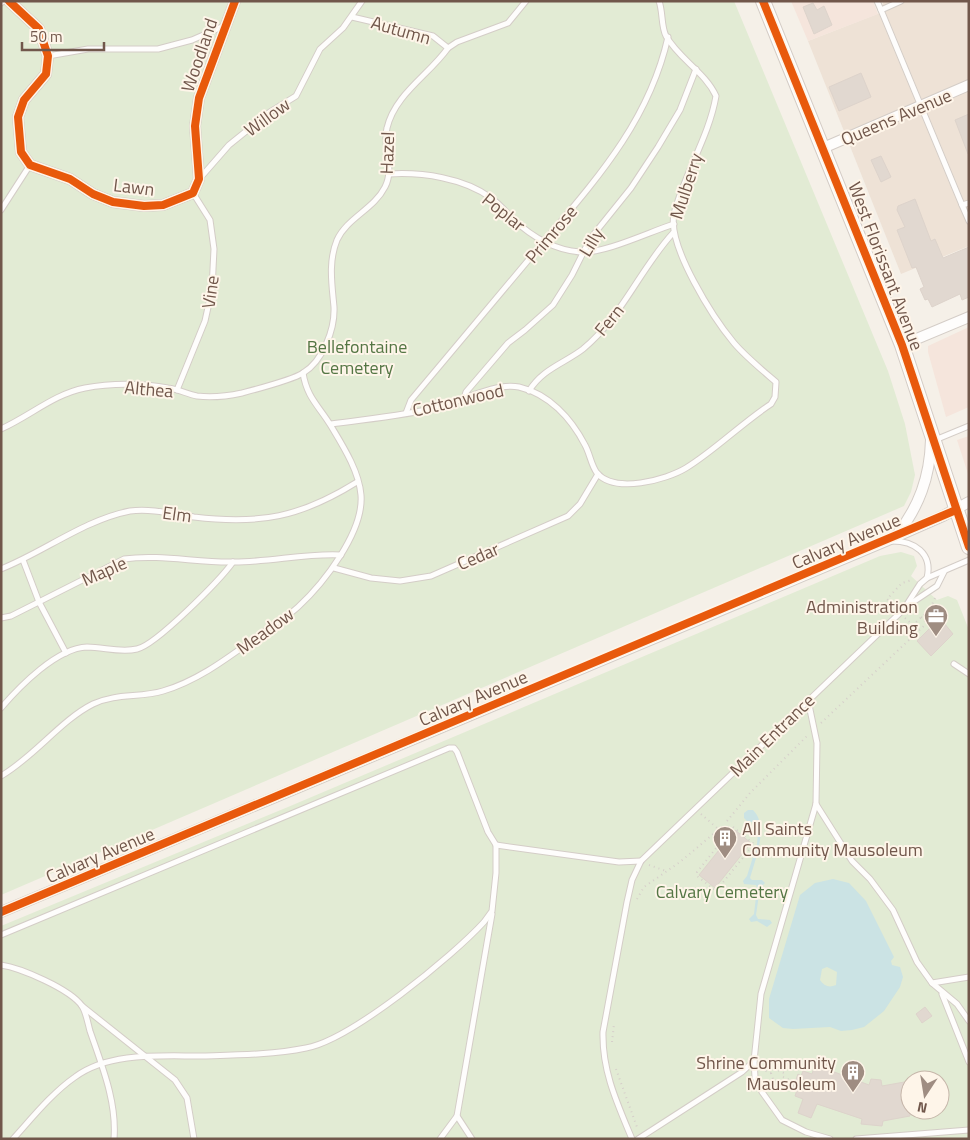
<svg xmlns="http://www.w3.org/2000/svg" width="970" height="1140" font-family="'Titillium Web',sans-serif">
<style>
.residential{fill:#eee2d6}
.commercial{fill:#f5e5dc}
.green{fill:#e2ebd4;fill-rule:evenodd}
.water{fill:#cbe3e4;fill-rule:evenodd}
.building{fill:#e1d8d0;stroke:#ddd3cb}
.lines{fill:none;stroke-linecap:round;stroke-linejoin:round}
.service-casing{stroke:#d4cdc7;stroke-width:7}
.minor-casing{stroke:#d4cdc7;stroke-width:12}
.secondary-casing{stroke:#d4ccc5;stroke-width:16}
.path{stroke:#d6cfca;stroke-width:2;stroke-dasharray:1 4;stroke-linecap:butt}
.service{stroke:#fefdfc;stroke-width:5}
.minor{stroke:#fefdfc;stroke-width:10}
.secondary{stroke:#fefdfc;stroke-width:14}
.cycleway-casing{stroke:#fef5e9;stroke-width:11}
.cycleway{stroke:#e8590c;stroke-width:8}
.labels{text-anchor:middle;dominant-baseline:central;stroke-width:4;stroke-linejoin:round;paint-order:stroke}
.street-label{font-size:18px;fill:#71574b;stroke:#fef5e9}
.park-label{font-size:18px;fill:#547644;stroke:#fef5e9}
.poi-label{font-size:18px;fill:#71574b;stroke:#fef5e9;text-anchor:end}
</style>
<rect width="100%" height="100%" fill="#f5f0e8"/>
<polygon class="residential" points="882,1 969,1 969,246 901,274 808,41 885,11"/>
<g class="commercial">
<polygon points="791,1 873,1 878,14 808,41"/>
<polygon points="969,327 969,407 946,417 928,352 928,346"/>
<polygon points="969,436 969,477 957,440"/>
</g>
<g class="green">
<polygon points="1,1 734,1 888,371 905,424 915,475 911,492 904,506 1,895"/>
<path d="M 901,552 L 914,556 L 917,566 L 911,576 L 937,600 L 948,596 L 957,600 L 969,630 L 969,1139 L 1,1139 L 1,926 L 288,807 L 880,556 ZM 910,1080 L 940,1080 L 940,1110 L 910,1110 Z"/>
</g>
<g class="water">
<path d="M 748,810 L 753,810 C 769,826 756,857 750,878 L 752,880 L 762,880 L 765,883 L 760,888 L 756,915 L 758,919 L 770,920 L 772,923 L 767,927 L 757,921 L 751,922 L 749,919 L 754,914 L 757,888 L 756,885 L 744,884 L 743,881 L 747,876 L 757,844 L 758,832 L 755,823 L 747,821 L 744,818 L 744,813 Z"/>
<path d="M 833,879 L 849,883 L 866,901 L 894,957 L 891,961 L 892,965 L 900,967 L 903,977 L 900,987 L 884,1011 L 864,1027 L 852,1030 L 841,1031 L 830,1027 L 793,1029 L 783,1028 L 769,1018 L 769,999 L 800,895 L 815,883 ZM 827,967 L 837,972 L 836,985 C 829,988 824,986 820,980 L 822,969 Z"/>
</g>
<g class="building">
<polygon points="813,3 817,10 824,6 832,25 814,34 803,7"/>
<polygon points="861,73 871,97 839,111 829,87"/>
<polygon points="969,114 969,154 968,154 955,120"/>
<polygon points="881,156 891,177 881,182 871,160"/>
<polygon points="915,199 931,241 935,239 943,258 969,247 969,297 962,300 960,294 932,307 928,299 925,300 920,289 924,287 916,267 912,268 897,230 905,227 897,210 898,206"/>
<polygon points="940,618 953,634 931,656 917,641"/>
<polygon points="735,830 751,843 715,888 699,875"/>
<polygon points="925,1007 932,1016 922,1023 916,1014"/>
<polygon points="817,1058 831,1063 829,1070 869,1085 871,1079 881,1080 882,1086 910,1081 910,1116 883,1121 882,1126 861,1124 862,1119 817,1104 811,1118 798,1113 803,1099 795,1096 797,1090 793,1088 798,1074 801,1076 803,1071 812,1074"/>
</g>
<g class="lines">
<g class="service-casing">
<g id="service">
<polyline points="877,1 881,10"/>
<polyline points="901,1 881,10 962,205"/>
<polyline points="1,3 3,1"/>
<polyline points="352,17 433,36 448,48"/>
<polyline points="48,56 88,49 158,49 192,40 224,26"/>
<path d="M 389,174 C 422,172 464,178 491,198 C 499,203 506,212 513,219 C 531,236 554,250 580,252 C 604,254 649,232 674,224"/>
<polyline points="201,177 229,145 270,112 296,96 320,49 343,28 362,1"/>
<polyline points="969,203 962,205 969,221"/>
<polyline points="1,210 30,165"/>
<polyline points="177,390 205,321 212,289 214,249 210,220 193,193"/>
<path d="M 529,391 C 542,369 565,363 583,349 C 622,317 640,269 673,233"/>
<polyline points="464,398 466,392 508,343 525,330 553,305 572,275 590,239 631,188 658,147 680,110 696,69"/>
<path d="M 406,413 L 411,400 C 454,348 498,297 541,245 C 595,181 649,122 668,37"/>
<path d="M 331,424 C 366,419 404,416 439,407 C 461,401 496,382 519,387 C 549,394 571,418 585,445 C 590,454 591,465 597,473 C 615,494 666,480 686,468 C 714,451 742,423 771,404 L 775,397 L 776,382 C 762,370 746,357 734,343 C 714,319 667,246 674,214 C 684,174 709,137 716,96 C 705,72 679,59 666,36 C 661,26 663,12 659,1"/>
<path d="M 1,429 C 30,416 54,394 85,388 C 110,383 143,383 168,388 C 178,389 187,394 197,396 C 212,398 228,396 242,393 C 257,389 292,380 303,373 C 323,361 335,329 334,307 C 332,285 328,262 337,240 C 347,218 374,209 385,187 C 395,168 382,147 387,128 C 395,94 429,75 448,48 L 457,42 L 508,23 L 526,1"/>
<polyline points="935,440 969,426"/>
<path d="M 892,541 C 914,541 933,553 927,578"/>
<polyline points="23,560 39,602 66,653"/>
<polyline points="334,568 371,578 400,581 431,576 568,516 580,504 598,474"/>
<path d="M 1,569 C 44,552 84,520 130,511 C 150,508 174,514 194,517 C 260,525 301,517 357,482"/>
<polyline points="904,608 937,586 944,572"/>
<path d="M 1,618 L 11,616 L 124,559 C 161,554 197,563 234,562 C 271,562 306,553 341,555"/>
<polyline points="954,664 969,674"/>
<polyline points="808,700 817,743 816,804 761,994 754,1061 755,1077 762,1092 782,1120 806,1132 830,1139"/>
<path d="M 1,708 C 20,686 57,648 87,647 C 104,647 120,653 137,649 C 156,645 220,580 233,562"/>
<path d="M 1,776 C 34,757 61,720 93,704 C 116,693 140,698 163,691 C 200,680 230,656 261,634 C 273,625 287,617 298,607 C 323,584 364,532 361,495 C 359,471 343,446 331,426 C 319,406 307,398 303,373"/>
<polyline points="816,804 852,861 870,879 893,910 917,962 932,983 957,1004 969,1021"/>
<polyline points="496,845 619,862 641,861"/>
<path d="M 1,935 L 449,748 L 454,748 L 457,752 L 488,832 L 496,845 L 496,873 L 492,911 L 484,922 C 453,956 351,1040 306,1048 C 272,1055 235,1055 200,1056 C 159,1056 109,1052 75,1077 C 52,1093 32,1118 13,1139"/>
<path d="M 1,965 C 21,968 70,989 82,1006 C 86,1012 88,1024 90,1031 C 102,1066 117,1102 114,1139"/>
<polyline points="932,983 969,977"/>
<polyline points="942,994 969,1062"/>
<polyline points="82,1006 175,1080 187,1098 194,1139"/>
<polyline points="440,1139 457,1116"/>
<polyline points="472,1139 457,1116 492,914"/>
<path d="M 632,1139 C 617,1103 602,1071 603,1032 L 627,902 L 632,880 L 641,861 L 904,609 L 920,584 L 927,578 L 969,560"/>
<polyline points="638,1139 742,1072 754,1061"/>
<polyline points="856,1139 969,1130"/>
</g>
</g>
<g class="minor-casing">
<g id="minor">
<polyline points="9,1 39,29 48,56 46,74 24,100 18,117 21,152 30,165 70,179 93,194 113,202 144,206 163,205 193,193 199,179 195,126 199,98 235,1"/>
<polyline points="823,148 969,85"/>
<polyline points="902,345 969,317"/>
<path d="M 896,536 C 919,507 930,477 931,440"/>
<polyline points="1,912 886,541 943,516 969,502"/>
</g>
</g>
<g class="secondary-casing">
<polyline id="secondary" points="763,1 902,345 969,547"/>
</g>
<g class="path">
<polyline points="895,607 887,599 902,583 912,580"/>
<polyline points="921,617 931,627"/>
<polyline points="905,618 913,625 930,609 935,598"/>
<polyline points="821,723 927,623"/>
<polyline points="701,814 725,835"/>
<polyline points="727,821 750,793 807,736"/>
<polygon points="733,827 754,844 716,891 697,876 697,872"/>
<polyline points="649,865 666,871"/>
<polyline points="637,899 644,887 680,862 718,830"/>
<polyline points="612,1042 614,1024"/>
<polyline points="616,1069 638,1130"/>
<polyline points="761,1069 771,1073 775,1069 784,1073"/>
<polyline points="771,1073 773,1079 780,1082"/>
<polyline points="783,1077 795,1082"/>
</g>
<use href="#service" class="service"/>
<use href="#minor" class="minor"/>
<use href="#secondary" class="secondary"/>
<g class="cycleway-casing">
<g id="cycleway">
<polyline points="9,1 39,29 48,56 46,74 24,100 18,117 21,152 30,165 70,179 93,194 113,202 144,206 163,205 193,193 199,179 195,126 199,98 235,1"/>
<polyline points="763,1 902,345 969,547"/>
<polyline points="1,912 956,510"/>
</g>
</g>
<use href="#cycleway" class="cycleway"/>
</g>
<defs>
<g id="office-pin" transform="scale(1.25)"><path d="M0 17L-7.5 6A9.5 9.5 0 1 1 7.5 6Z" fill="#9f8d82" stroke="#fef5e9"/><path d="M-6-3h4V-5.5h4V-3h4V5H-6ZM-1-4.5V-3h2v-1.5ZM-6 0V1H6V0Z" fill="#fff"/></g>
<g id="building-pin" transform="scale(1.25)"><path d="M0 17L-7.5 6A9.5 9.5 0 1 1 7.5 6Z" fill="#9f8d82" stroke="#fef5e9"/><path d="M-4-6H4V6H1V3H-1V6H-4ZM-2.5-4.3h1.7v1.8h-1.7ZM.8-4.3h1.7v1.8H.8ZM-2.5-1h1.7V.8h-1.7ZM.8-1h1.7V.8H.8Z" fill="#fff"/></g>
</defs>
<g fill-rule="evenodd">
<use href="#office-pin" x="936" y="616"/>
<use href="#building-pin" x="725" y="838"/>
<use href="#building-pin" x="853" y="1072"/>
</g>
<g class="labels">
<g class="street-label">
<text transform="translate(401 30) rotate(16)">Autumn</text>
<text transform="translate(199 55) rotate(-71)">Woodland</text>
<text transform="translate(267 117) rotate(-36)">Willow</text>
<text transform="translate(896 117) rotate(-23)">Queens Avenue</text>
<text transform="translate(387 153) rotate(-88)">Hazel</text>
<text transform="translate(686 186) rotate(-72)">Mulberry</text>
<text transform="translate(134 187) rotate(7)">Lawn</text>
<text transform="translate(504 212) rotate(39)">Poplar</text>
<text transform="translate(551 234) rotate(-50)">Primrose</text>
<text transform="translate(591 242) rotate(-59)">Lilly</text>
<text transform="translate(886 266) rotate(69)">West Florissant Avenue</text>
<text transform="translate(210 292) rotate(-82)">Vine</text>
<text transform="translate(609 320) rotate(-51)">Fern</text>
<text transform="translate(149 389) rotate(5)">Althea</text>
<text transform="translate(458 400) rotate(-13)">Cottonwood</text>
<text transform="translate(177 514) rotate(8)">Elm</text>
<text transform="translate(846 541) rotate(-23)">Calvary Avenue</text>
<text transform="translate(478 556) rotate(-23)">Cedar</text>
<text transform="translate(104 571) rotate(-24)">Maple</text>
<text transform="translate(265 631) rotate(-36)">Meadow</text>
<text transform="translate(473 698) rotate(-23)">Calvary Avenue</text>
<text transform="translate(772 735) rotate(-44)">Main Entrance</text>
<text transform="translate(100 855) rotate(-23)">Calvary Avenue</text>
</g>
<g class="park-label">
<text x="357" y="346">Bellefontaine<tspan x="357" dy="21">Cemetery</tspan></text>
<text x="722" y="891">Calvary Cemetery</text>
</g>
<g class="poi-label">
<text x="918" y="606">Administration<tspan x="918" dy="21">Building</tspan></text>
<text x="742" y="828" text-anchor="start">All Saints<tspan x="742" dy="21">Community Mausoleum</tspan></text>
<text x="836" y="1062">Shrine Community<tspan x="836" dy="21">Mausoleum</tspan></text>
</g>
</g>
<rect width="970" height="1140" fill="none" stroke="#71574b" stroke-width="5"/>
<g transform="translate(925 1095) rotate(192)"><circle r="24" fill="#fef5e9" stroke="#c6b6aa"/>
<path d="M0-4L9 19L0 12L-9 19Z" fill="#9f8d82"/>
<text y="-8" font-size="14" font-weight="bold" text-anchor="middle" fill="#71574b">N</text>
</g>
<path d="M22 42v8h82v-8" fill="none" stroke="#71574b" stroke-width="2.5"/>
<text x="30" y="42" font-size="15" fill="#71574b" stroke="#fef5e9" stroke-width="4" paint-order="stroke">50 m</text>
</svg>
